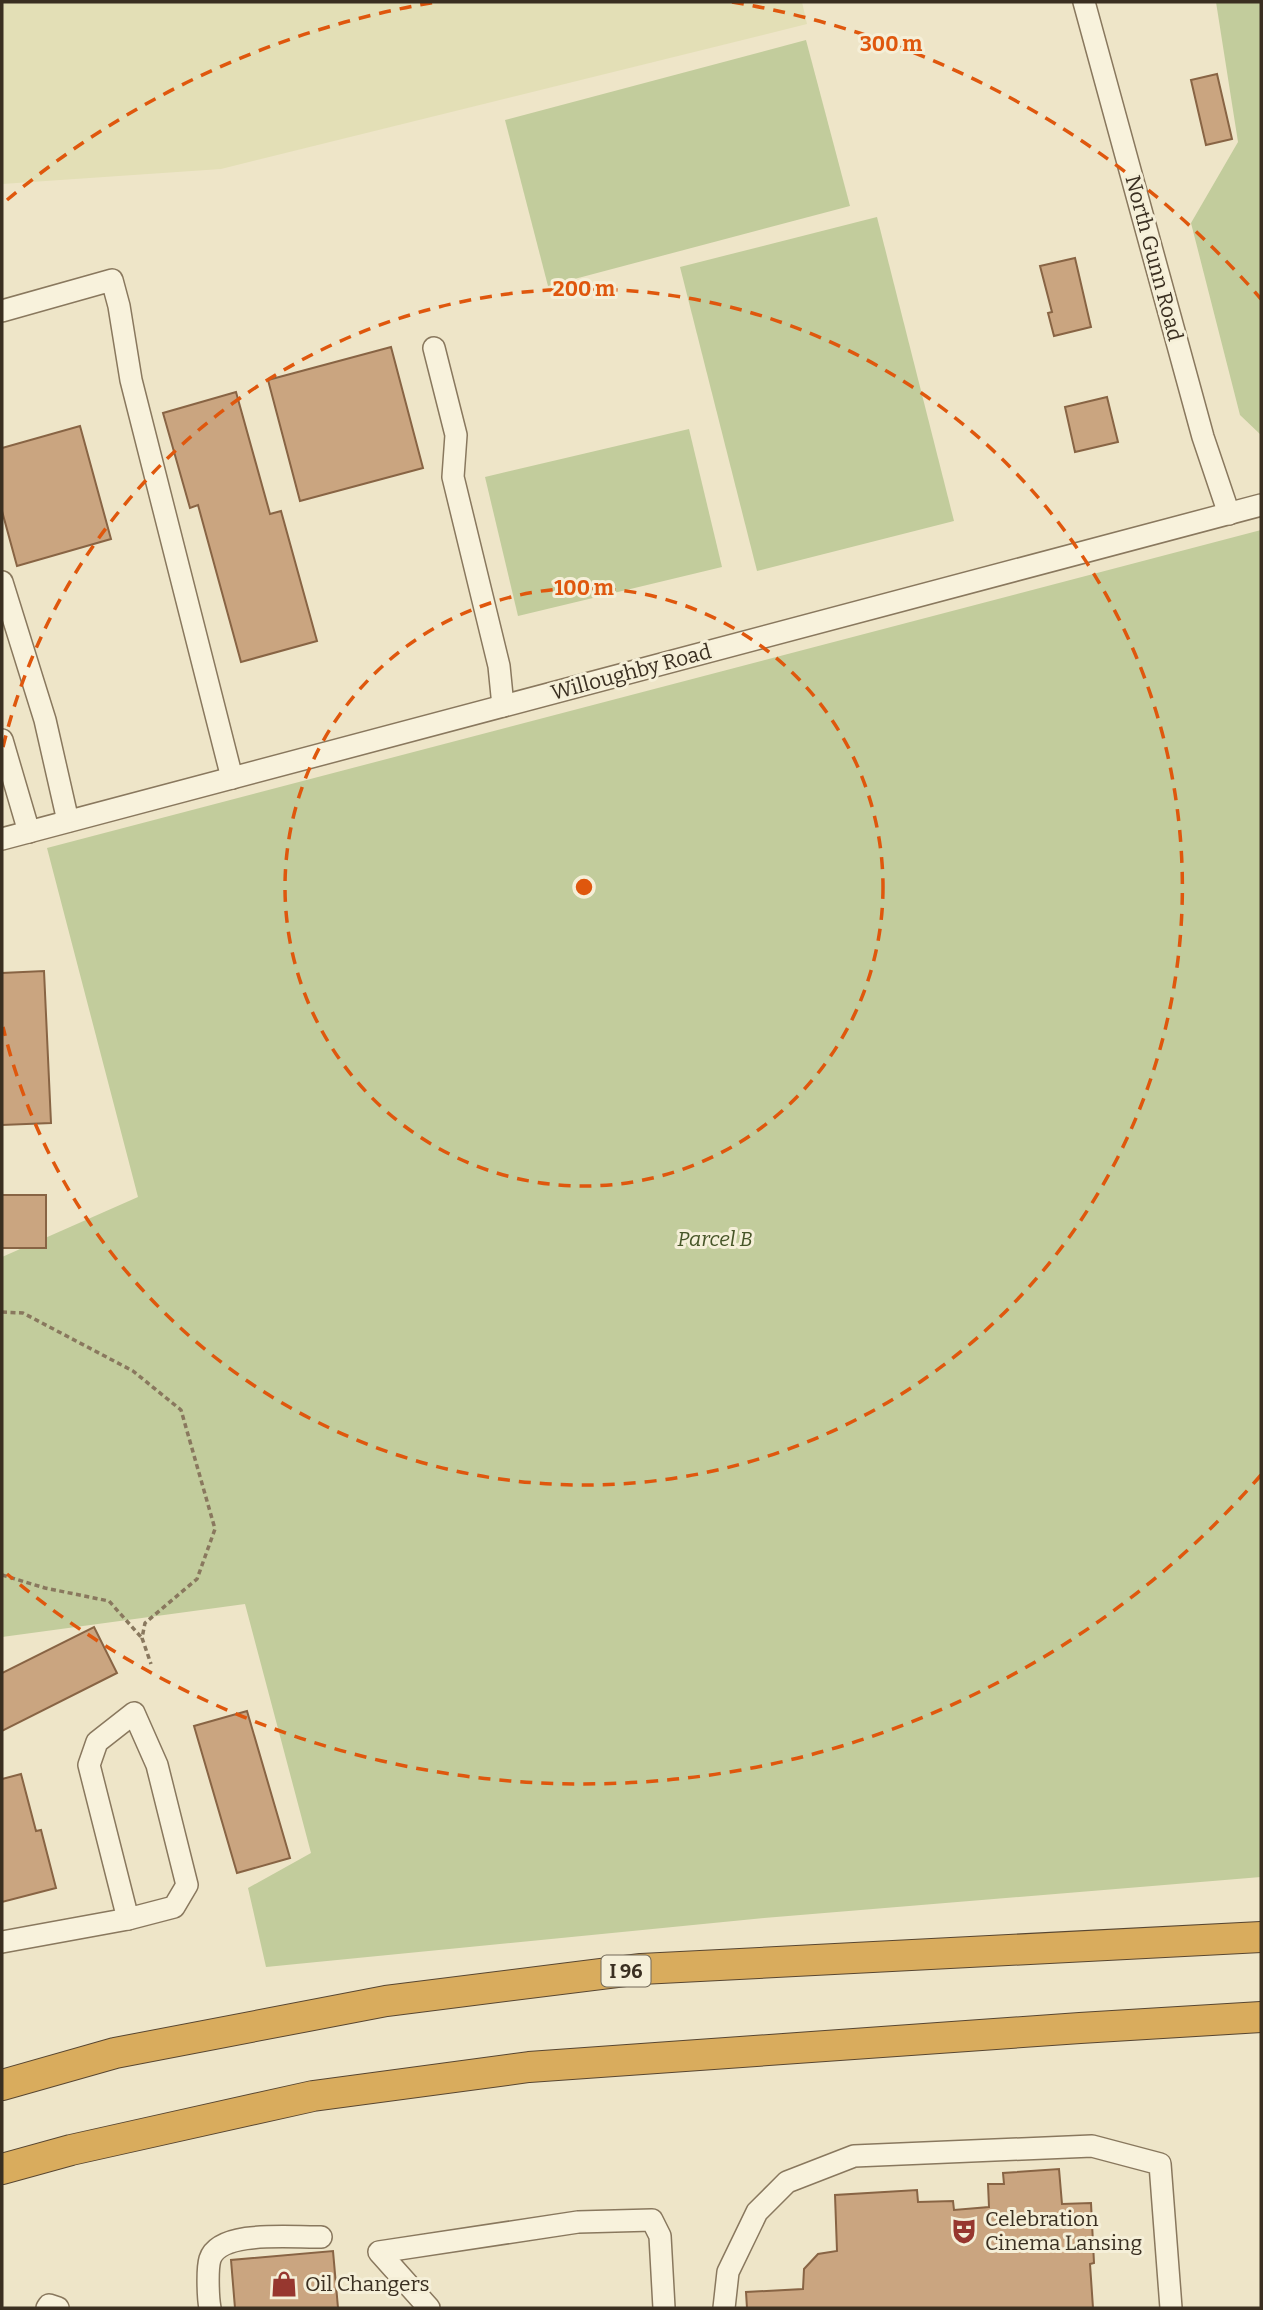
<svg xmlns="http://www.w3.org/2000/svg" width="1263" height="2310" font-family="Bitter,serif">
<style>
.farmland{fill:#e3dfb6}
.green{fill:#c2cc9c}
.building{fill:#caa580;stroke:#886444;stroke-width:2}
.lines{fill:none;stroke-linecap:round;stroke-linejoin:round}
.minor-casing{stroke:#89785e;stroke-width:24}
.highway-casing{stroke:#584631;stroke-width:32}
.path{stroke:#89785e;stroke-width:3.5;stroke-dasharray:5 3.5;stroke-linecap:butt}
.minor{stroke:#f8f2dc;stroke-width:21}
.highway{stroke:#d9ac5d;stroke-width:30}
.ring{fill:none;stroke:#df570d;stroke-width:3.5;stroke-dasharray:12 9}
.labels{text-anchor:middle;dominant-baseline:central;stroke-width:6;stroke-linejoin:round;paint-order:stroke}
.shield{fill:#f5efd8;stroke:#726958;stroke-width:2}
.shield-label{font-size:19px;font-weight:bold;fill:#3a2f21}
.street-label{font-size:21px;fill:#3a2f21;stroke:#f5efd8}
.park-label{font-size:21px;font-style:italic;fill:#475628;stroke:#f5efd8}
.poi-label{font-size:21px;fill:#3a2f21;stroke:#f5efd8;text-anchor:start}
.centre{fill:#df570d;stroke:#f5efd8;stroke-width:3.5}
.ring-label{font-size:21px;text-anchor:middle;font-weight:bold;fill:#df570d;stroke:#f5efd8;stroke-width:6;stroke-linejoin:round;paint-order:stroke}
</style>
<rect width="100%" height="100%" fill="#eee5c8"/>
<polygon class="farmland" points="2,2 802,2 807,24 221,169 2,184"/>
<g class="green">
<polygon points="1216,2 1261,2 1261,435 1240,415 1191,223 1238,142"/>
<polygon points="806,40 850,206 548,286 505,120"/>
<polygon points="877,217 954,521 757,571 680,267"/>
<polygon points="689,429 722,567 518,616 485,477"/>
<polygon points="1261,530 1261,1877 764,1918 266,1967 248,1888 311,1853 245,1604 2,1637 2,1257 138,1197 47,848"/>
</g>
<g class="building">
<polygon points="1217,74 1232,139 1206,145 1191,80"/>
<polygon points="1075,258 1091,327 1054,336 1048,313 1052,312 1040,266"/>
<polygon points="391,347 423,468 300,501 268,380"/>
<polygon points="236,392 270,514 281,511 317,641 241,662 198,505 190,508 163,413"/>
<polygon points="1107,397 1118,442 1075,452 1065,407"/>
<polygon points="80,426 111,539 17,566 2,511 2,448"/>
<polygon points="44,971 51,1123 2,1125 2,973"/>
<rect x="2" y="1195" width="44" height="53"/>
<polygon points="94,1627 117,1673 2,1731 2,1673"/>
<polygon points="247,1711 290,1858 237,1873 194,1726"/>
<polygon points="21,1774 36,1831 41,1830 56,1888 2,1902 2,1779"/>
<polygon points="1059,2169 1062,2204 1091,2203 1094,2263 1090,2264 1093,2308 747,2308 746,2292 803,2289 804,2269 818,2254 837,2251 835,2195 917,2190 918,2202 953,2201 954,2210 989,2207 988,2184 1004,2184 1003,2173"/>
<polygon points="333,2251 338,2308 235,2308 231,2260"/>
</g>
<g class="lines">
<g class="minor-casing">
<g id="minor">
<polyline points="1084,2 1203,437 1229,514"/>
<polyline points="2,311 112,280 119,306 131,380 232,778"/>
<polyline points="434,348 456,435 453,477 499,666 503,706"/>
<polyline points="2,582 45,720 68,821"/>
<polyline points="2,740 29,832"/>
<polyline points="2,839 1261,505"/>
<polygon points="134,1713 157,1765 187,1885 174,1907 128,1919 89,1765 97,1742"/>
<polyline points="2,1942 128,1919"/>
<polyline points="47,2308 49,2305 58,2308"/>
<path d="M 210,2308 C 208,2298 207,2269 210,2259 C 220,2229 294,2238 321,2237"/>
<polyline points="429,2308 379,2252 578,2222 652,2220 660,2236 664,2308"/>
<polyline points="724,2308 728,2272 757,2212 787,2182 854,2156 1092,2146 1160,2164 1171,2308"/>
</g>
</g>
<g class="highway-casing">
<g id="highway">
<polyline points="2,2085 115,2053 386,2001 641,1969 1261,1937"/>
<polyline points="2,2169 71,2150 313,2096 529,2067 1080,2028 1261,2017"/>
</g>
</g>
<g class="path">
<polyline points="2,1312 23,1313 133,1371 181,1410 215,1529 197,1579 145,1623 142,1638 151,1664"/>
<polyline points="2,1575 45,1588 109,1601 141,1637"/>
</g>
<use href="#minor" class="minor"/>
<use href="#highway" class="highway"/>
</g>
<g class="ring">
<circle cx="584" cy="887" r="299"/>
<path d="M3 747A598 598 0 1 1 3 1027"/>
<path d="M1261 1475A897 897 0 0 1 7 1574M7 200A897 897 0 0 1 436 2M732 2A897 897 0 0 1 1261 299"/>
</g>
<defs>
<g id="theatre-bare" transform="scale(2.1)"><path d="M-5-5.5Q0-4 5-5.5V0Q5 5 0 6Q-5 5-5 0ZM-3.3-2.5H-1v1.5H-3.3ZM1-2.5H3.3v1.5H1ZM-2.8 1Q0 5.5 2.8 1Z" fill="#97372f" stroke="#f5efd8" stroke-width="2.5" paint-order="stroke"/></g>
<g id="shop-bare" transform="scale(2.1)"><path d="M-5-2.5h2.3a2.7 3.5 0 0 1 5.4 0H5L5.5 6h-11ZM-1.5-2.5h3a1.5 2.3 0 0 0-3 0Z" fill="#97372f" stroke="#f5efd8" stroke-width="2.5" paint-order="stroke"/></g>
</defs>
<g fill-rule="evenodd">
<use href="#theatre-bare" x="964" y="2231"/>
<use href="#shop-bare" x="284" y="2284"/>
</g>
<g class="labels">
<rect class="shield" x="601.5" y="1955.5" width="49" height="31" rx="5"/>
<g class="shield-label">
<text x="626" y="1971">I 96</text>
</g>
<g class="street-label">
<text transform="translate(1154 258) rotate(75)">North Gunn Road</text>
<text transform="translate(631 672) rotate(-15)">Willoughby Road</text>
</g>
<g class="park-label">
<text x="715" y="1239">Parcel B</text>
</g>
<g class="poi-label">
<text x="985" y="2219">Celebration<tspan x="985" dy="24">Cinema Lansing</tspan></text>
<text x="305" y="2284">Oil Changers</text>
</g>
</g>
<circle cx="584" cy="887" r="10" class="centre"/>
<g class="ring-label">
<text x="891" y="51">300 m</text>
<text x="584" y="296">200 m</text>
<text x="584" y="595">100 m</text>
</g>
<rect width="1263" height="2310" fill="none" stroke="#3a2f21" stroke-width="7"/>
</svg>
